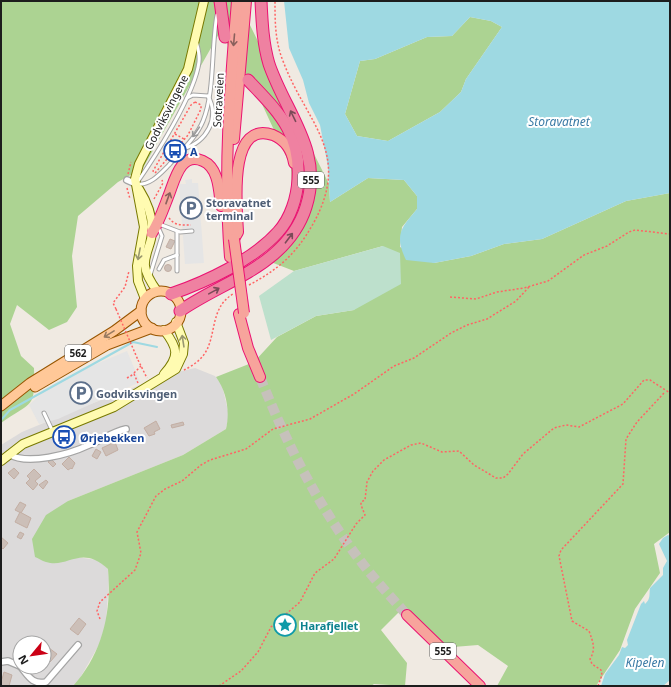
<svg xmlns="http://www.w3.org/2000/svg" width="671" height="687" font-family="'Noto Sans',sans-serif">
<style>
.residential{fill:#dcdada;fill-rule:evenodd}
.forest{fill:#acd392}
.wetland{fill:#bde0cc}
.parking{fill:#e5e5e5}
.water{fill:#9ed9e2;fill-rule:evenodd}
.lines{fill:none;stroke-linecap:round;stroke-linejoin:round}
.stream{stroke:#9ed9e2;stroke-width:2}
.building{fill:#ccbfb8;stroke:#c3aea3}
.trunk-tunnel{stroke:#c6c1bb;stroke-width:10;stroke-dasharray:10 5;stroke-linecap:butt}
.service-casing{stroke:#a4a4a4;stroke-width:5}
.minor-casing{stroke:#a4a4a4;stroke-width:8}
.secondary-casing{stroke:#787900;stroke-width:10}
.primary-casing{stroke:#975500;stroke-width:11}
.trunk-casing{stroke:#eb1272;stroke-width:12}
.motorway-casing{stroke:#eb1272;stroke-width:13}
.path{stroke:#ff6464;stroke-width:1.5;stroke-dasharray:2 2;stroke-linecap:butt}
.service{stroke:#fff;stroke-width:3}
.minor{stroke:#fff;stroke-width:5.5}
.secondary{stroke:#fffbb1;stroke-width:8}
.primary{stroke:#ffc898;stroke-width:9}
.trunk{stroke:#f7a49c;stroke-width:10}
.motorway{stroke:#ef81a1;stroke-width:11}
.trunk-bridge-casing{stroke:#eb1272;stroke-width:12;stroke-linecap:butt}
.path-bridge{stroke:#ff6464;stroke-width:1.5;stroke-dasharray:2 2;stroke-linecap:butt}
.trunk-bridge{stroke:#f7a49c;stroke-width:10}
.oneway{stroke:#8a605c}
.oneway2{stroke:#7b4a58}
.oneway3{stroke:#999}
.oneway4{stroke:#99976e}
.oneway5{stroke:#997b61}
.labels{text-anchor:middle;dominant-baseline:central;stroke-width:4;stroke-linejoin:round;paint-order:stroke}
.shield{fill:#fff;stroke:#616161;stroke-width:1}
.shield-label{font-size:10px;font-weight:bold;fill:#1d1d1d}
.street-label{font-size:11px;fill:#1d1d1d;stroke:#fff}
.transit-label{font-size:11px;font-weight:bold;fill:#164399;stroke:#fff;text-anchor:start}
.service-label{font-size:11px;font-weight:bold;fill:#4e5e75;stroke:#fff;text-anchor:start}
.culture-label{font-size:11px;font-weight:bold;fill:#0d838f;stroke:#fff;text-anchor:start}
.water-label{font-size:12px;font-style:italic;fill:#3b7ba6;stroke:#fff}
</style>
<rect width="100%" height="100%" fill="#f0eae2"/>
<path class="residential" d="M 195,368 L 215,376 L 222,385 L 229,415 L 226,429 L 183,455 L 68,501 L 56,563 L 76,557 L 98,560 L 108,569 L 109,579 L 106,623 L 100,643 L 80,678 L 73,686 L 1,686 L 1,445 L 22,432 L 75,410 L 169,374 ZM 20,643 L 44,643 L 44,667 L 20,667 Z"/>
<g class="forest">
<path d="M 1,1 L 238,1 L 329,184 L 330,202 L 368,178 L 404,180 L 417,196 L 417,209 L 402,227 L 400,247 L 434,263 L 471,256 L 504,244 L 542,239 L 626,201 L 670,193 L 670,532 L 654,544 L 660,573 L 635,609 L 620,650 L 596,686 L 497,686 L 508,666 L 478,645 L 441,648 L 433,633 L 401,610 L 381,630 L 407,663 L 405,686 L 374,684 L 371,686 L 73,686 C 102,654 112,612 108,569 C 81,544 68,569 46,562 C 42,561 38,558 35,557 L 32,539 L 46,515 L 68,501 L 183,455 L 226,429 C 230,412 227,392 216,377 L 254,362 L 277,337 L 316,316 L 354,310 L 383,246 L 294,271 L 263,259 L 293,219 L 291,167 L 256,91 L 220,32 L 143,168 L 118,182 L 78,216 L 72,256 L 77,307 L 67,322 L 49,330 L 17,305 L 10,324 L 21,356 L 34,368 C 35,410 33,400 1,423 Z"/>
<polygon points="470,17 491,21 502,27 466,79 461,92 440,112 388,141 357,136 345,114 360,61 375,59 427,37 452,36"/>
</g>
<polygon class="wetland" points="383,246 400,253 401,284 354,310 316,316 271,340 259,296 294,271"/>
<g class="parking">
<polygon points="192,179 192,183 198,183 204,263 185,264 179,184 186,184 185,180"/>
<polygon points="127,351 140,382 58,419 39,424 29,405 49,387 68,376"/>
</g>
<g class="water">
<path d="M 284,1 L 670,1 L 670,193 L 626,201 L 542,239 L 504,244 L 471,256 L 434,263 L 406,260 C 394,235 401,228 417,209 L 417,196 L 404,180 L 368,178 L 330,202 L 328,167 L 320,125 L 309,103 L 303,80 L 289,48 ZM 470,17 L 491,21 L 502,27 L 466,79 L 461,92 L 440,112 L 388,141 L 357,136 L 345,114 L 360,61 L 375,59 L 427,37 L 452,36 Z"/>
<path d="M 668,535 L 670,536 L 670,680 L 663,686 L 601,686 L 605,674 L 619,655 L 622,647 L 625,648 L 628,645 L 627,640 L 641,604 L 644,601 L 645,604 C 651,599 649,594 650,588 L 663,575 L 663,568 L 667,561 L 659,544 L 663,538 Z"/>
</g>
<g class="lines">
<polyline class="stream" points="1,420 10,410 133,342 157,347"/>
</g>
<g class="building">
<polygon points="170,239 175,241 171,249 166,247"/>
<circle cx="168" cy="268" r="3.5"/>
<polygon points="156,421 160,429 154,432 155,434 149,436 144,428"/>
<polygon points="183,422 184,425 172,428 171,425"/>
<polygon points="115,442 118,450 106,456 102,448"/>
<polygon points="96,449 101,452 97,459 92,456"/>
<polygon points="69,457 75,463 72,469 71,468 68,470 62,464"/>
<polygon points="51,459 56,464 53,467 48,462"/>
<polygon points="14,468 19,473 14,479 8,473"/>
<polygon points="34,469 41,476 35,481 38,484 33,490 26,483 30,479 27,476"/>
<polygon points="46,480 48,482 43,489 39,485"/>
<polygon points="20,502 26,505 21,513 15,510"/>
<polygon points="20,512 31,518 27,528 15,522"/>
<polygon points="20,532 24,534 21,539 17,537"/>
<polygon points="1,537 8,543 3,549 1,547"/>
<polygon points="79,618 86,624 78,635 70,629"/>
<polygon points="49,648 57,654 50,662 44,658"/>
<polygon points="4,672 12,675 9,686 1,686 1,678 2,679"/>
</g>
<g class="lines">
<path class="trunk-tunnel" d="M 260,377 C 286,442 317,504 359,559 C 374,579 391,597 407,615"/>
<g class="service-casing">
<g id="service">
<path d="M 197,44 C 198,50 200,55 199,62 C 195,94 155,157 136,184 C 150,186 160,174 169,165 C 180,152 196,138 203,121 C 215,92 211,47 217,15"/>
<polyline points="187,98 193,95 208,96"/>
<path d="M 183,149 C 207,142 220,118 208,96"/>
<polyline points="159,224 180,232 192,231"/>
<polyline points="159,269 164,260 177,255"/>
<polyline points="177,271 177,232"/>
<polyline points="150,275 162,236 158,227"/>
<polyline points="44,413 53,432"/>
</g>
</g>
<g class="minor-casing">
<g id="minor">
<polyline points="127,180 136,184"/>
<path d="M 9,454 C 27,466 70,454 89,445 C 102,440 112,432 126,429"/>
<polyline points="1,662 8,661 20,666"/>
<path d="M 21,667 C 29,677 33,685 46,682 L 78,645"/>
</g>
</g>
<g class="secondary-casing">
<g id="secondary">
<path d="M 139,189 C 149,205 155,221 151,239 C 149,248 144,257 145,266 C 146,275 152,284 157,291"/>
<polyline points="145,299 138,281 137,266 144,227 135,179 139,164 188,69 204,1"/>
<path d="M 164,330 C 178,348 180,356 164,374"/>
<polyline points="1,461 23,444 114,407 176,369 183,354 184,343 176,322"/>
</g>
</g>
<g class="primary-casing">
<g id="primary">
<circle cx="161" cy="311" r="20"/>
<polyline points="35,387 107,345 152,328"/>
<polyline points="1,406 30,383 114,331 141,311"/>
</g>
</g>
<g class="trunk-casing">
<g id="trunk">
<polyline points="234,139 246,1"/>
<path d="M 152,233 C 159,222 163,210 168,197 C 174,183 180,150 203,161 C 219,168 219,191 221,206"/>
<path d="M 234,239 L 238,232 C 237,209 227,119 273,135 C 285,140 292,151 294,163"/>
<path d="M 230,257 C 223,171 230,87 237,1"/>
<polyline points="239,314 248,348 260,377"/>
<polyline points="407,615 480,686"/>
</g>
</g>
<g class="motorway-casing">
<g id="motorway">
<polyline points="220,1 225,37"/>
<path d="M 171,294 C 206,282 253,260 278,232 C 291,218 297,197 298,179 C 299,161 297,145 288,129 C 278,110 262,95 248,80"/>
<path d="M 180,311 C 210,290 246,278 274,254 C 289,241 300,226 306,207 C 324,151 286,114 269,64 C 263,44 262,22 261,1"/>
</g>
</g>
<g class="path">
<polygon points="195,102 201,105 201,109 188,135 155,173 153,171 191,105"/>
<polyline points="175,134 184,139"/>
<polyline points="128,174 131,162"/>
<polyline points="127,188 130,199"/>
<polyline points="154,199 163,183 162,180"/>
<path d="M 169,218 C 175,226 182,225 191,225"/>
<path d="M 249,285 C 279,269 296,254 313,224 C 353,152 306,123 283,61 C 275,41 275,22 275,1"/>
<polyline points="450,297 476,299 497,292 524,288 548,281 584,255 607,246 629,232 635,230 670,234"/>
<polyline points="116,309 113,303 125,287 129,271"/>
<polyline points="138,360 147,378"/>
<path d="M 184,370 C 190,367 197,363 202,357 C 218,339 208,309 233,294"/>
<polyline points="134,373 141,366"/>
<polyline points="127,378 134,374 138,383"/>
<polyline points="100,619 97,611 100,602 135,570 141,553 137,532 156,496 165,489 182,481 201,465 210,460 246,449 273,429 310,419 354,394 394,366 414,358 451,333 467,325 487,319 516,301 529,287"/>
<polyline points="219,686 241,671 258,652 271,627 300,602 315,573 334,559 356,524 365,515 361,505 361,502 365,500 367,482 373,471 384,460 411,445 421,443 442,452 459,451 474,465 496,478 503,478 508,474 523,454 554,428 566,425 579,427 623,404 644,380 650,380 670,393"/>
<path d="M 598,686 L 602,675 L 601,670 L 592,664 L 590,659 C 596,649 593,642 589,631 L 572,621 L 559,556 L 561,550 L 623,484 L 626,439 L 637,422 L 665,392"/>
</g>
<use href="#service" class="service"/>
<use href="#minor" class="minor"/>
<use href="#secondary" class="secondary"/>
<use href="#primary" class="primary"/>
<use href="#trunk" class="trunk"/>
<use href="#motorway" class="motorway"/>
<g class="trunk-bridge-casing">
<polyline id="trunk-bridge" points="234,239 244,313"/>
</g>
<polyline class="path-bridge" points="116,309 138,360"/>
<use href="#trunk-bridge" class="trunk-bridge"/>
</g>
<defs><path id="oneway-shaft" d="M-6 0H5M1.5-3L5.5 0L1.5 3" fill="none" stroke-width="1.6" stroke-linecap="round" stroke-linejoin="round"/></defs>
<g class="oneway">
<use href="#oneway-shaft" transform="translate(234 40) rotate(95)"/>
<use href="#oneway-shaft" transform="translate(168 198) rotate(-70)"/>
</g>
<g class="oneway2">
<use href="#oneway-shaft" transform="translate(293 116) rotate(-116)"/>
<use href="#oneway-shaft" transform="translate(289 238) rotate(-53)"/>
<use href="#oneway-shaft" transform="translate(214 291) rotate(-29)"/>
</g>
<use class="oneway3" href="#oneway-shaft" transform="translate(196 132) rotate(125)"/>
<g class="oneway4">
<use href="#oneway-shaft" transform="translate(139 254) rotate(101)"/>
<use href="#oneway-shaft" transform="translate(183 341) rotate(-99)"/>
</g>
<use class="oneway5" href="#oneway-shaft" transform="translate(109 334) rotate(148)"/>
<defs>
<g id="bus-ring" transform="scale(1.15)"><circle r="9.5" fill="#fff" stroke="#1a4fb4" stroke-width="1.5"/><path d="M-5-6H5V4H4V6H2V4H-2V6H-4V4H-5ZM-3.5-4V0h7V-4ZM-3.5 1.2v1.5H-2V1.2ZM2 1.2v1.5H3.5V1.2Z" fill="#1a4fb4"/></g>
<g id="parking-ring" transform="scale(1.15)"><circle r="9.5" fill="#fff" stroke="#5c6f8a" stroke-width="1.5"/><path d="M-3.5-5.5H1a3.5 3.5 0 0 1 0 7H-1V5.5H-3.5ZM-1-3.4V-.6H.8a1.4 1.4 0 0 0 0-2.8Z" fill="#5c6f8a"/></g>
<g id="sight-ring" transform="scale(1.15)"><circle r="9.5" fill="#fff" stroke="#0f9aa8" stroke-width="1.5"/><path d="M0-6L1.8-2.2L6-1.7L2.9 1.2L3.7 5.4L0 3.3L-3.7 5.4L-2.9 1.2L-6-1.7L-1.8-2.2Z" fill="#0f9aa8"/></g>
</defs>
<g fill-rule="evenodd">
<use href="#bus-ring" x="175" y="151"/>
<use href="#parking-ring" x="191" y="208"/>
<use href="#parking-ring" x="81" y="393"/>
<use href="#bus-ring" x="64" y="437"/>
<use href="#sight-ring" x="285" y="625"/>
</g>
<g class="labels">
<g class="shield">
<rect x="298" y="172" width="26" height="16" rx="3"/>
<rect x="65" y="345" width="26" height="16" rx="3"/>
<rect x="430" y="643" width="26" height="16" rx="3"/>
</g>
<g class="shield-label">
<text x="311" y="180">555</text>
<text x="78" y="353">562</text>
<text x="443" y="651">555</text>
</g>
<g class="street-label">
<text transform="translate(218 100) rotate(-87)">Sotraveien</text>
<text transform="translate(166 112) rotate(-63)">Godviksvingene</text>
</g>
<g class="transit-label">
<text x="190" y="151">A</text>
<text x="80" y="437">Ørjebekken</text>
</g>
<g class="service-label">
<text x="206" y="202">Storavatnet<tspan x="206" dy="13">terminal</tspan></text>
<text x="96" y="393">Godviksvingen</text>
</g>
<g class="culture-label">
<text x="300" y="625">Harafjellet</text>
</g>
<g class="water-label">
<text x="559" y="121">Storavatnet</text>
<text x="645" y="662">Kipelen</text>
</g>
</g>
<rect width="671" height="687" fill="none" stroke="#1d1d1d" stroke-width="4"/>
<g transform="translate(32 655) rotate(241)"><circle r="19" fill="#ffffff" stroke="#a5a5a5"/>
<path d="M0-3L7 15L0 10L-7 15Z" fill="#cb0015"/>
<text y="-6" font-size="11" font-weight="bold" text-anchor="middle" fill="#1d1d1d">N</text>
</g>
</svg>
